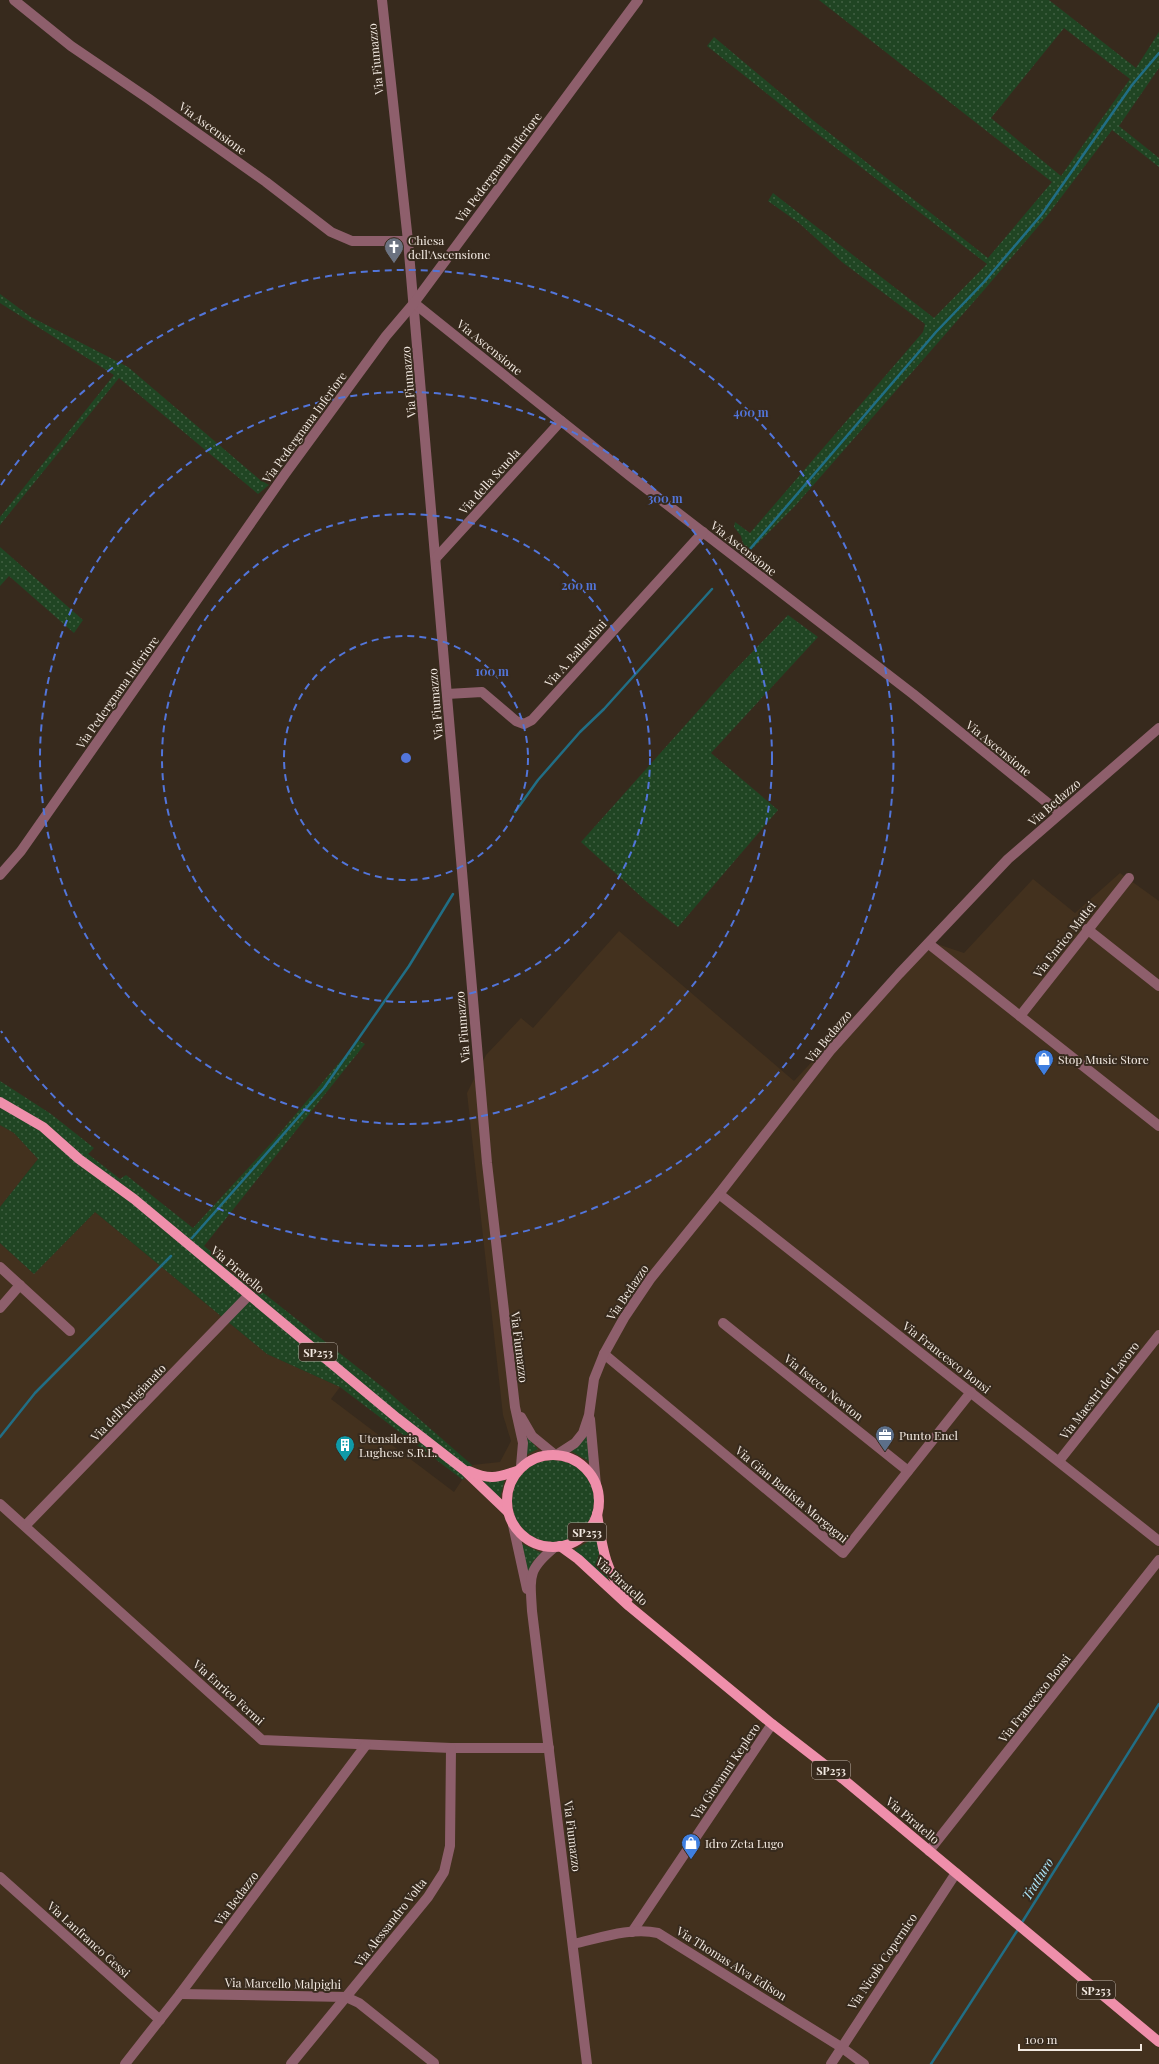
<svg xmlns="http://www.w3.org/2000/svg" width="1159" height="2064" font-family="'Playfair Display',serif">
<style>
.built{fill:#43311e}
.grass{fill:url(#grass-dots);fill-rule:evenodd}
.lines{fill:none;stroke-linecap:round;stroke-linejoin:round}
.stream{stroke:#216e85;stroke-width:2.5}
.minor{stroke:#8e5f6c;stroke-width:10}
.major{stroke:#ef8fab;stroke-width:10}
.ring{fill:none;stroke:#5275da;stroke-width:2;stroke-dasharray:7 5}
.labels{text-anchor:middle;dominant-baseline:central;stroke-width:4;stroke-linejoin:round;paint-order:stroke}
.shield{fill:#372a1d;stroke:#bab0a6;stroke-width:1}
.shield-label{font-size:11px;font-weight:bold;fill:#f2e9e1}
.street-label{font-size:12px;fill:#f2e9e1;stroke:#372a1d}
.poi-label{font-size:12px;fill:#f2e9e1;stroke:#372a1d;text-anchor:start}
.water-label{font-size:13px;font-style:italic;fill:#ace7fc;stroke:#372a1d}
.centre{fill:#5275da;stroke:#372a1d;stroke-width:2}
.ring-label{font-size:12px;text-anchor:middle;font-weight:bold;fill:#5275da;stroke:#372a1d;stroke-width:4;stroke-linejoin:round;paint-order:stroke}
</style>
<defs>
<pattern id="grass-dots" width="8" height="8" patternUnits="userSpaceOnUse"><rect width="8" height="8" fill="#204523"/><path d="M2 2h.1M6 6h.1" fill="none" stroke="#416043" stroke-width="1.8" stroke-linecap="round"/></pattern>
</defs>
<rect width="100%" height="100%" fill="#372a1d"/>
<g class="built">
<polygon points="1120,873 1159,901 1159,2064 0,2064 0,1243 34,1274 95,1212 267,1354 340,1387 331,1399 454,1492 472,1465 500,1462 511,1441 503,1415 467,1093 486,1055 521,1018 533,1028 619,931 794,1081 925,940 964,953 1033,879 1075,913"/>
<polygon points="0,1125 14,1133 38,1159 0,1207"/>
</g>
<g class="grass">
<path d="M 819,0 L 1049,0 L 1136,68 L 1159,32 L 1159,68 L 1119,126 L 1159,158 L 1159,167 L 1112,130 L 1047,216 L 984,290 L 795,506 L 746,555 L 741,536 L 734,527 L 735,522 L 750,533 L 923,332 L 925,324 L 842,262 L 799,223 L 768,201 L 773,193 L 934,318 L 987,264 L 819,135 L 707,46 L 714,37 L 814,121 L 988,258 L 1052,182 ZM 1064,28 L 1130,79 L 1061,176 L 991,118 Z"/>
<polygon points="0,294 31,317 128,367 259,479 269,485 258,494 119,378 0,525 0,517 114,375 0,303"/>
<polygon points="0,547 83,620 74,633 9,576 0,586"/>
<polygon points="788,615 818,637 711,753 778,810 678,927 645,900 581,842 730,675"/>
<polygon points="358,1040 365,1044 204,1246 385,1389 472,1465 463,1480 340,1387 267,1354 95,1212 34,1274 0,1243 0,1207 38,1159 14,1133 0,1125 0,1081 51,1114 94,1148 88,1154 120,1179 126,1175 193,1228 274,1140"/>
<polygon points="589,1429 590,1462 571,1451"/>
<polygon points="527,1437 538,1449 526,1455 526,1439"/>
<circle cx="553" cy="1501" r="41"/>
<polygon points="479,1478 505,1478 500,1498"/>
<polygon points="596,1532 600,1557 609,1582 574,1550 589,1541"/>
<polygon points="520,1543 542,1553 533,1561 528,1574"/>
</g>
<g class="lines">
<g class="stream">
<polyline points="743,554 750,549 936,332 984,282 1042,214 1132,85 1159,53"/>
<polyline points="515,812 538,780 580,732 604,709 712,589"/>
<polyline points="192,1238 324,1088 409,966 453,894"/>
<polyline points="0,1437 35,1393 171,1256"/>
<polyline points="1021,1924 1159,1704"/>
<polyline points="931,2064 1019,1928"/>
</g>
<g class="minor">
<polyline points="14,0 71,46 149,99 266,182 331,232 352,241 408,241"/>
<polyline points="382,0 408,241 487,1163 515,1407 523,1443 521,1466"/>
<polyline points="414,303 630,476 913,694 1060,813"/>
<polyline points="436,558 561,421"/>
<polyline points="447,694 482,692 516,721 524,724 532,720 703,532"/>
<polyline points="0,875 21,851 285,474 386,336 414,303 638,0"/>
<polyline points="1087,929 1159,986"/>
<polyline points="929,944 1159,1126"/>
<polyline points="1020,1016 1129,878"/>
<polyline points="719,1194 1159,1541"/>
<polyline points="0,1267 70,1331"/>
<polyline points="0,1308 20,1285"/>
<polyline points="723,1323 908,1471"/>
<polyline points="604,1354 843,1553 971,1392"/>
<polyline points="521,1417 532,1436 554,1454"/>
<polyline points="590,1419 596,1485"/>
<polyline points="558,1454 575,1443 583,1433 589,1415 594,1379 604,1354 624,1318 651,1278 719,1194 830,1051 899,974 1008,859 1159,728"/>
<polyline points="1059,1461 1159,1335"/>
<polyline points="0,1504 262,1740 451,1748 549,1748"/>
<polyline points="513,1525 527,1589"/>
<polyline points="25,1526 249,1295"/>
<path d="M 555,1547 C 527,1570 530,1576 532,1611 L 587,2064"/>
<polyline points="929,1851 1159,1560"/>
<polyline points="0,1877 160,2020"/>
<polyline points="632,1932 772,1724"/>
<path d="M 573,1944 C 600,1938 631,1927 658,1933 L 841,2047 L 864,2064"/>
<polyline points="180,1994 346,1997 359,2003 434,2063"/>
<polyline points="125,2064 180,1994 366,1745"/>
<polyline points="291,2064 428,1897 444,1872 450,1846 451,1748"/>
<polyline points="831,2064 956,1873"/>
</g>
<g class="major">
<polyline points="0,1102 43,1127 79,1159 134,1199 397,1418 464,1470 508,1512"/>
<circle cx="553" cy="1501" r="46"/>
<path d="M 469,1471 C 489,1480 496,1478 517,1471"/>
<path d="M 597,1514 C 602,1546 605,1573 628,1598"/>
<polyline points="560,1546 578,1559 629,1606 772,1724 843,1779 1159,2042"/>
</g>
</g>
<g class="ring">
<circle cx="406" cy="758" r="122"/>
<circle cx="406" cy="758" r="244"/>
<circle cx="406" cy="758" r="366"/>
<path d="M1 485A488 488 0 1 1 1 1031"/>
</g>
<defs>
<g id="church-pin" transform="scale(1)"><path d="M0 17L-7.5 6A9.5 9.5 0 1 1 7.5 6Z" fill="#6b7280" stroke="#372a1d"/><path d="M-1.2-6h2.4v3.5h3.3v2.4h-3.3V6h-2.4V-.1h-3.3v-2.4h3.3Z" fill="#fff"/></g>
<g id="shop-pin" transform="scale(1)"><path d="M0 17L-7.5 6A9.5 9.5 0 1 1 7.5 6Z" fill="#3f7fe0" stroke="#372a1d"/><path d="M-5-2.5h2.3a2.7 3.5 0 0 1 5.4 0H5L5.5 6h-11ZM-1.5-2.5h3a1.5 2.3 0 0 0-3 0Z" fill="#fff"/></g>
<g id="office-pin" transform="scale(1)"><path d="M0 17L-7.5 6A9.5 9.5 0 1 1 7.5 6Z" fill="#5c6f8a" stroke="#372a1d"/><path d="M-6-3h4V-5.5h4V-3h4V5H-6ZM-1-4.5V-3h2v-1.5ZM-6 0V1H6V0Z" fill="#fff"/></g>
<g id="building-pin" transform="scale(1)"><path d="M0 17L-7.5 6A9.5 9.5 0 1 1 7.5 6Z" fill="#0f9aa8" stroke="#372a1d"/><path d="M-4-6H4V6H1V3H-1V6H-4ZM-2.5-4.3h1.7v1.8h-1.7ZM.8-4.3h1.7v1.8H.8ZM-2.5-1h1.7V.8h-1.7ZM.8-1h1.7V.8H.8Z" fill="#fff"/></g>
</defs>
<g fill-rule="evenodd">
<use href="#church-pin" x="394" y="247"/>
<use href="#shop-pin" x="1044" y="1059"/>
<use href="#office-pin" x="885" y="1435"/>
<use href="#building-pin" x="345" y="1445"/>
<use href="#shop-pin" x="691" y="1843"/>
</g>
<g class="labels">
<g class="shield">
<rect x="299" y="1343" width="38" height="18" rx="3"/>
<rect x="568" y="1523" width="38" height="18" rx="3"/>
<rect x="812" y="1761" width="38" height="18" rx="3"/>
<rect x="1077" y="1981" width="38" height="18" rx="3"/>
</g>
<g class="shield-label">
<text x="318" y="1352">SP253</text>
<text x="587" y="1532">SP253</text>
<text x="831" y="1770">SP253</text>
<text x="1096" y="1990">SP253</text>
</g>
<g class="street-label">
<text transform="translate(375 59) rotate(-96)">Via Fiumazzo</text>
<text transform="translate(213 128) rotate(36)">Via Ascensione</text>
<text transform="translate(498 167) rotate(-53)">Via Pedergnana Inferiore</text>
<text transform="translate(490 347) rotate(39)">Via Ascensione</text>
<text transform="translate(408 382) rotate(-95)">Via Fiumazzo</text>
<text transform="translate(304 427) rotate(-54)">Via Pedergnana Inferiore</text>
<text transform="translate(489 481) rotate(-48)">Via della Scuola</text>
<text transform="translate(744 548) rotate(38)">Via Ascensione</text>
<text transform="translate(575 653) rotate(-48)">Via A. Ballardini</text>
<text transform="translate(117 692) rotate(-55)">Via Pedergnana Inferiore</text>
<text transform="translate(435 704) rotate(-95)">Via Fiumazzo</text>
<text transform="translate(999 748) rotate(39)">Via Ascensione</text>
<text transform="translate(1054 802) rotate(-41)">Via Bedazzo</text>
<text transform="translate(1064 939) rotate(-52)">Via Enrico Mattei</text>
<text transform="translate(462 1027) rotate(-95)">Via Fiumazzo</text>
<text transform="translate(828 1036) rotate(-50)">Via Bedazzo</text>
<text transform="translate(238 1269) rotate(40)">Via Piratello</text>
<text transform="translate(627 1292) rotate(-56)">Via Bedazzo</text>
<text transform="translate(520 1347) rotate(83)">Via Fiumazzo</text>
<text transform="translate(947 1357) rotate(38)">Via Francesco Bonsi</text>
<text transform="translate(824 1387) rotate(39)">Via Isacco Newton</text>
<text transform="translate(1099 1390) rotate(-52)">Via Maestri del Lavoro</text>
<text transform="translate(128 1402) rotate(-46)">Via dell'Artigianato</text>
<text transform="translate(792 1494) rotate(40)">Via Gian Battista Morgagni</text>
<text transform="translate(622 1581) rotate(42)">Via Piratello</text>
<text transform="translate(229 1692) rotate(42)">Via Enrico Fermi</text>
<text transform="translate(1034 1698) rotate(-52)">Via Francesco Bonsi</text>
<text transform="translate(725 1771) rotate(-56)">Via Giovanni Keplero</text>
<text transform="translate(913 1820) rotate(40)">Via Piratello</text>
<text transform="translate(573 1836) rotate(83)">Via Fiumazzo</text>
<text transform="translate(236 1898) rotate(-53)">Via Bedazzo</text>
<text transform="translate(390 1922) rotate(-52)">Via Alessandro Volta</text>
<text transform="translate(89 1939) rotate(42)">Via Lanfranco Gessi</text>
<text transform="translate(882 1961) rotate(-56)">Via Nicolò Copernico</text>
<text transform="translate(732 1963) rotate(32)">Via Thomas Alva Edison</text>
<text transform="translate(283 1983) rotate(1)">Via Marcello Malpighi</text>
</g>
<g class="poi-label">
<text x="408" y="240">Chiesa<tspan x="408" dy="14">dell'Ascensione</tspan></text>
<text x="1058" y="1059">Stop Music Store</text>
<text x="899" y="1435">Punto Enel</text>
<text x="359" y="1438">Utensileria<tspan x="359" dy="14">Lughese S.R.L.</tspan></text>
<text x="705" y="1843">Idro Zeta Lugo</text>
</g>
<g class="water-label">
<text transform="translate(1037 1879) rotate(-58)">Tratturo</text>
</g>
</g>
<circle cx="406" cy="758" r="6" class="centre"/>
<g class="ring-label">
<text x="751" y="417">400 m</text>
<text x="665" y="503">300 m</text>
<text x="579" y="590">200 m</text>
<text x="492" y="676">100 m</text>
</g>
<path d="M1019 2044v6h122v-6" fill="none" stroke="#f2e9e1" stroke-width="2"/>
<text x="1025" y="2044" font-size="12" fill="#f2e9e1" stroke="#372a1d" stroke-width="3" paint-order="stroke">100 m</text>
</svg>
